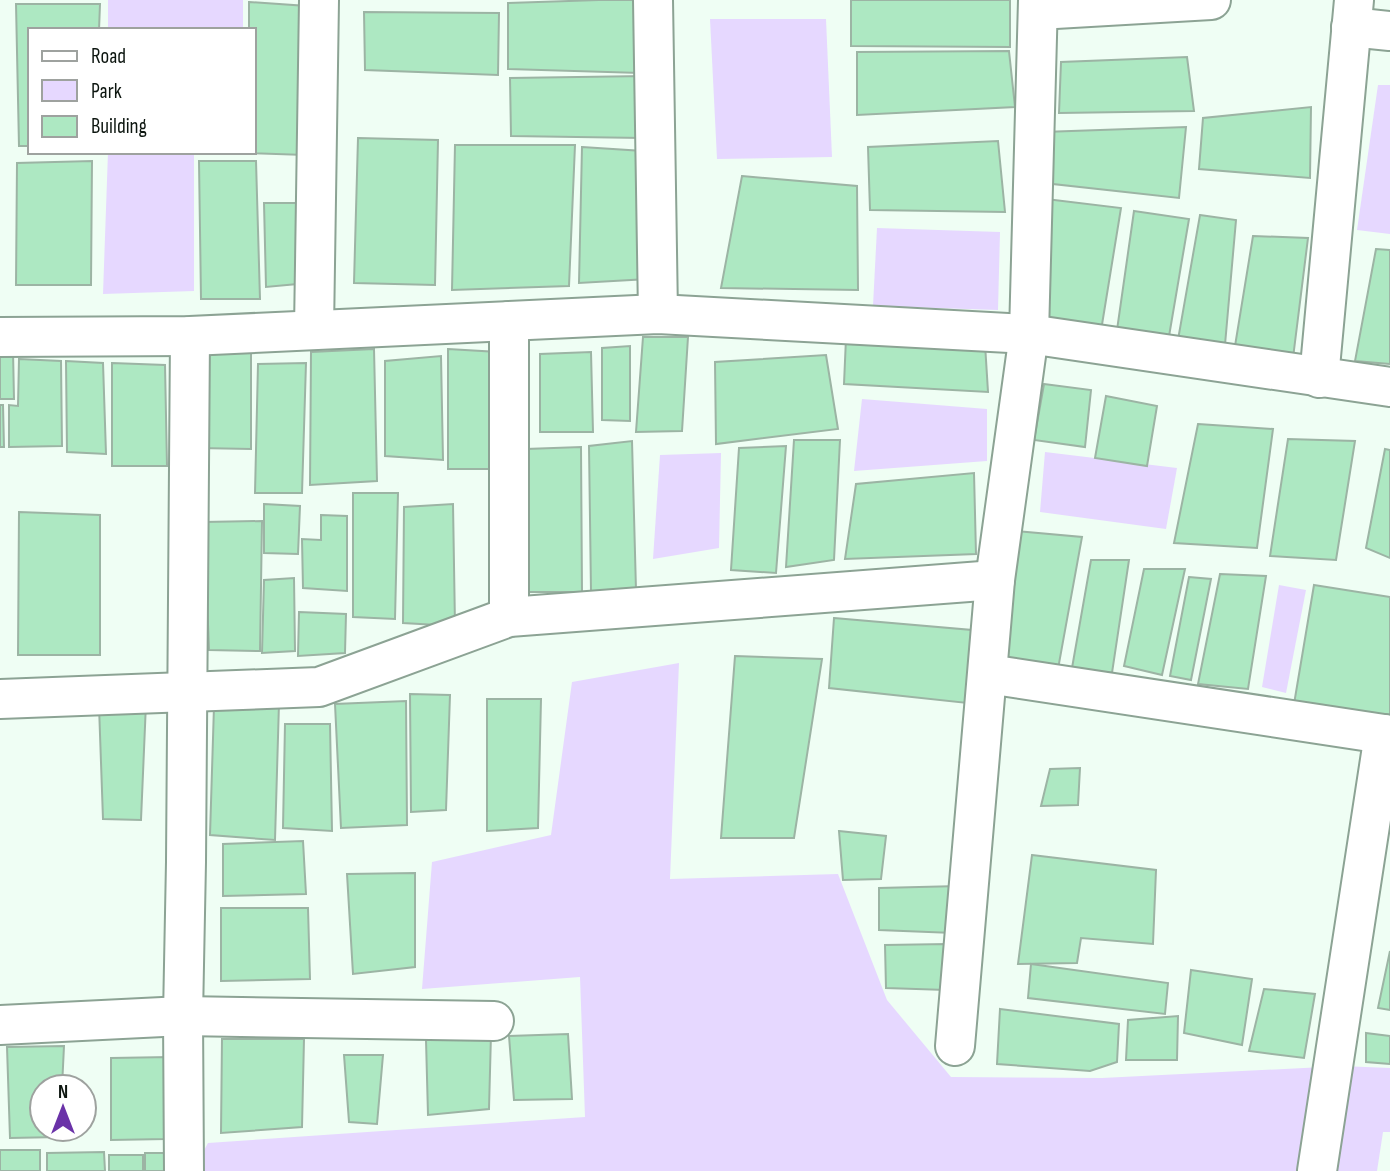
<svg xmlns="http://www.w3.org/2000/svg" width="1390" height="1171" font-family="'Sofia Sans Condensed',sans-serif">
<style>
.green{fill:#e6d8ff}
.building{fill:#ade8c2;stroke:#9cb4a4;stroke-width:2}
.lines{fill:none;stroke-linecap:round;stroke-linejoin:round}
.minor-casing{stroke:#8ca394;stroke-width:42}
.minor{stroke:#fff;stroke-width:38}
</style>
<rect width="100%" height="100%" fill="#effef4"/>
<g class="green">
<rect x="108" y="0" width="135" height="30"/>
<polygon points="710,19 826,19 832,157 717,159"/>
<polygon points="1378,85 1390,85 1390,234 1357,230"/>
<polygon points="108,152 242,152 242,155 194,155 194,291 103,294"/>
<polygon points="877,228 1000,232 998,310 873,306"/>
<polygon points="862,399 987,409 987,461 854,471"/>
<polygon points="1045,452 1177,468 1166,529 1040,512"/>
<polygon points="721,453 719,548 653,559 660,455"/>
<polygon points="1279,585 1306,590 1286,693 1262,687"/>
<polygon points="679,663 670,879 838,874 887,1000 951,1077 1102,1078 1323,1067 1312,1171 196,1171 196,1165 208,1143 585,1117 580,977 422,989 432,862 551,835 572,682"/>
<polygon points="1341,1066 1390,1068 1390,1132 1383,1132 1377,1171 1328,1171"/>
</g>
<g class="building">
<polygon points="599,0 640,0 640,73 508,69 508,3"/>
<polygon points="851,0 1010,0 1010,47 851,46"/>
<polygon points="249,2 307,6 305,155 250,153 254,152 254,30 249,30"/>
<polygon points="16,4 100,4 99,30 30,30 30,146 19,146"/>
<polygon points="364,12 499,13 498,75 365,70"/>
<polygon points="1009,51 1015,107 857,115 857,52"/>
<polygon points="1187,57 1194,111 1059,113 1061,62"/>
<polygon points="645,76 642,138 511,136 510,78"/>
<polygon points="1311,107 1310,178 1199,169 1203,118"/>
<polygon points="1186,127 1179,198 1044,183 1043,132"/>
<polygon points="358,138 438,140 435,285 354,283"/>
<polygon points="998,141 1005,212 870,210 868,147"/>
<polygon points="455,145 575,145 569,286 452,290"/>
<polygon points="582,147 643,151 648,279 579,283"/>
<polygon points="92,161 91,285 16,285 17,163"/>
<polygon points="199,161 256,161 260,299 201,299"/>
<polygon points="742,176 857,186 858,290 721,288"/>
<polygon points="1046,199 1121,208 1099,343 1035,334"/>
<polygon points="264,203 310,203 308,283 266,287"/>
<polygon points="1134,211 1189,219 1167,348 1116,337"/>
<polygon points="1200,215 1236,220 1224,356 1176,351"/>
<polygon points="1253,236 1308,238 1293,358 1234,352"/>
<polygon points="1376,249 1390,250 1390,364 1355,361"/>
<polygon points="643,337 688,337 682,431 636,432"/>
<polygon points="846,338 985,344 988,392 844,384"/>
<polygon points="630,346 630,421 602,420 602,348"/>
<polygon points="251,348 251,449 198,448 200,352"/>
<polygon points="374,349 377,481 310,485 311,352"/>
<polygon points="448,349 498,352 495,469 448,469"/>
<polygon points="0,350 13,351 14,399 0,399"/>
<polygon points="591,352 593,432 540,432 540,354"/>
<polygon points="826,355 838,429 716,444 715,362"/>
<polygon points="441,356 443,460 385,456 385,361"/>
<polygon points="19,359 61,361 62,446 9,447 9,405 18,406"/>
<polygon points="66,361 103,363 106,454 67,452"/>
<polygon points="112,363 165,365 167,466 112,466"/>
<polygon points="306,363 302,493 255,493 258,364"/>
<polygon points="1044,384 1091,390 1085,447 1034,440"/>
<polygon points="1106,396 1157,406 1147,466 1095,458"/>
<polygon points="0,405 3,405 4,447 0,447"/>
<polygon points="1198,424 1273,429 1257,548 1174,543"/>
<polygon points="1288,439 1355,441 1336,560 1270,556"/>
<polygon points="794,440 840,440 834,560 786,567"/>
<polygon points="632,441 636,590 591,592 589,446"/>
<polygon points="786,446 776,573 731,570 739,448"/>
<polygon points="581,447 582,592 526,592 526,449"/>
<polygon points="1385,449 1390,450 1390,558 1366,548"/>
<polygon points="974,473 976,554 845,559 856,484"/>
<polygon points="353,493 398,493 395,619 353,617"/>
<polygon points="264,504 300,506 298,554 264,553"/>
<polygon points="453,504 455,626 403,623 404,507"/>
<polygon points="19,512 100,515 100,655 18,655"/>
<polygon points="321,515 347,516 347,591 303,588 302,539 321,540"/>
<polygon points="262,521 260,651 209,650 204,522"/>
<polygon points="1016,531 1082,537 1056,680 1001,661"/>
<polygon points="1091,560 1129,560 1112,673 1072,668"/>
<polygon points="1144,569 1185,569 1162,675 1124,666"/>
<polygon points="1220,574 1266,576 1248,689 1198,684"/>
<polygon points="1189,577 1211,579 1191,680 1170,676"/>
<polygon points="294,578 295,651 262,653 264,580"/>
<polygon points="1314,585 1390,597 1390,726 1293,710"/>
<polygon points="299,612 346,614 345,653 298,656"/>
<polygon points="834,618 972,630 967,703 829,688"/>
<polygon points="735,656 822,659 794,838 721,838"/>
<polygon points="410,694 450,695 446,810 411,812"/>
<polygon points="487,699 541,699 538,828 487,831"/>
<polygon points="406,701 407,825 341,828 335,704"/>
<polygon points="146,703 141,820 103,819 99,706"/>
<polygon points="279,703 275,840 210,835 214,706"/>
<polygon points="285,724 330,724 332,831 283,828"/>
<polygon points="1080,768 1078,805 1041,806 1050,769"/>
<polygon points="839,831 886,836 881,879 843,880"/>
<polygon points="303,841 306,894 223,896 223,844"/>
<polygon points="1032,855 1156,870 1153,944 1081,938 1077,963 1018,964"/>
<polygon points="415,873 415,967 353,974 347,874"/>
<polygon points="959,886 953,933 879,930 879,888"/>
<polygon points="221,908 308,908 310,979 221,981"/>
<polygon points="947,944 946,990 886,988 885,945"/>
<polygon points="1390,951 1390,1010 1378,1008"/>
<polygon points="1031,964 1168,983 1165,1014 1028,998"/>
<polygon points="1191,970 1252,979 1242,1045 1184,1033"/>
<polygon points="1264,989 1315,994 1304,1058 1249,1051"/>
<polygon points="1000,1009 1119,1024 1117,1062 1090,1071 997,1064"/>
<polygon points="1178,1016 1177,1060 1126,1060 1128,1020"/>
<polygon points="1366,1033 1390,1036 1390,1064 1366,1062"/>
<polygon points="491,1034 489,1109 428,1115 426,1040"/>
<polygon points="568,1034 572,1099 514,1100 509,1036"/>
<polygon points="222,1039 304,1039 302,1127 221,1133"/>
<polygon points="64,1046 62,1087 42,1087 42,1129 61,1129 60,1137 10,1138 7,1047"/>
<polygon points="344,1055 383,1055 377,1124 349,1122"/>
<polygon points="170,1057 166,1139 111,1140 111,1058"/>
<rect x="0" y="1150" width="40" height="21"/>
<polygon points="104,1152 105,1171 47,1171 47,1153"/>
<rect x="145" y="1153" width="33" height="18"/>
<rect x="109" y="1155" width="34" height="16"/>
</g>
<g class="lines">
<g class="minor-casing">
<g id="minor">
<polyline points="653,0 658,314"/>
<polyline points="1038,10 1211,0"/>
<polyline points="1351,27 1390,31"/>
<polyline points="509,321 509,617"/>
<polyline points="314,330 319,0"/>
<polyline points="0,337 190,336 658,314 1029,334 1390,387"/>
<polyline points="1319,378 1354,0"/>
<polyline points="988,674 1390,735"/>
<polyline points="0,699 319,687 509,617 995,580"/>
<polyline points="0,1025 183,1016 494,1021"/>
<polyline points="955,1046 995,580 1029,334 1038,0"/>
<polyline points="184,1171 183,1016 186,862 190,336"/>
<polyline points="1317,1171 1384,734"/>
</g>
</g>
<use href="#minor" class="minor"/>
</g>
<rect x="28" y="28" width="228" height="126" fill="#ffffff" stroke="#9ea29f" stroke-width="2"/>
<rect x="42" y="51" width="35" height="10" fill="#ffffff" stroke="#9ea29f" stroke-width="2"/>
<text x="91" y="63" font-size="21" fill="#0d1610">Road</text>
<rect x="42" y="80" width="35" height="21" fill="#e6d8ff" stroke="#9ea29f" stroke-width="2"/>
<text x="91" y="98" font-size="21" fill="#0d1610">Park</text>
<rect x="42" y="116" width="35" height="21" fill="#ade8c2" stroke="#9ea29f" stroke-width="2"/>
<text x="91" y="133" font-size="21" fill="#0d1610">Building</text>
<g transform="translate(63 1108)"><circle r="33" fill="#ffffff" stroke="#9ea29f" stroke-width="2"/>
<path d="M0-5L12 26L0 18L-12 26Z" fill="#6a32a8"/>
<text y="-10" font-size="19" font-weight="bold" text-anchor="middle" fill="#0d1610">N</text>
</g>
</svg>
